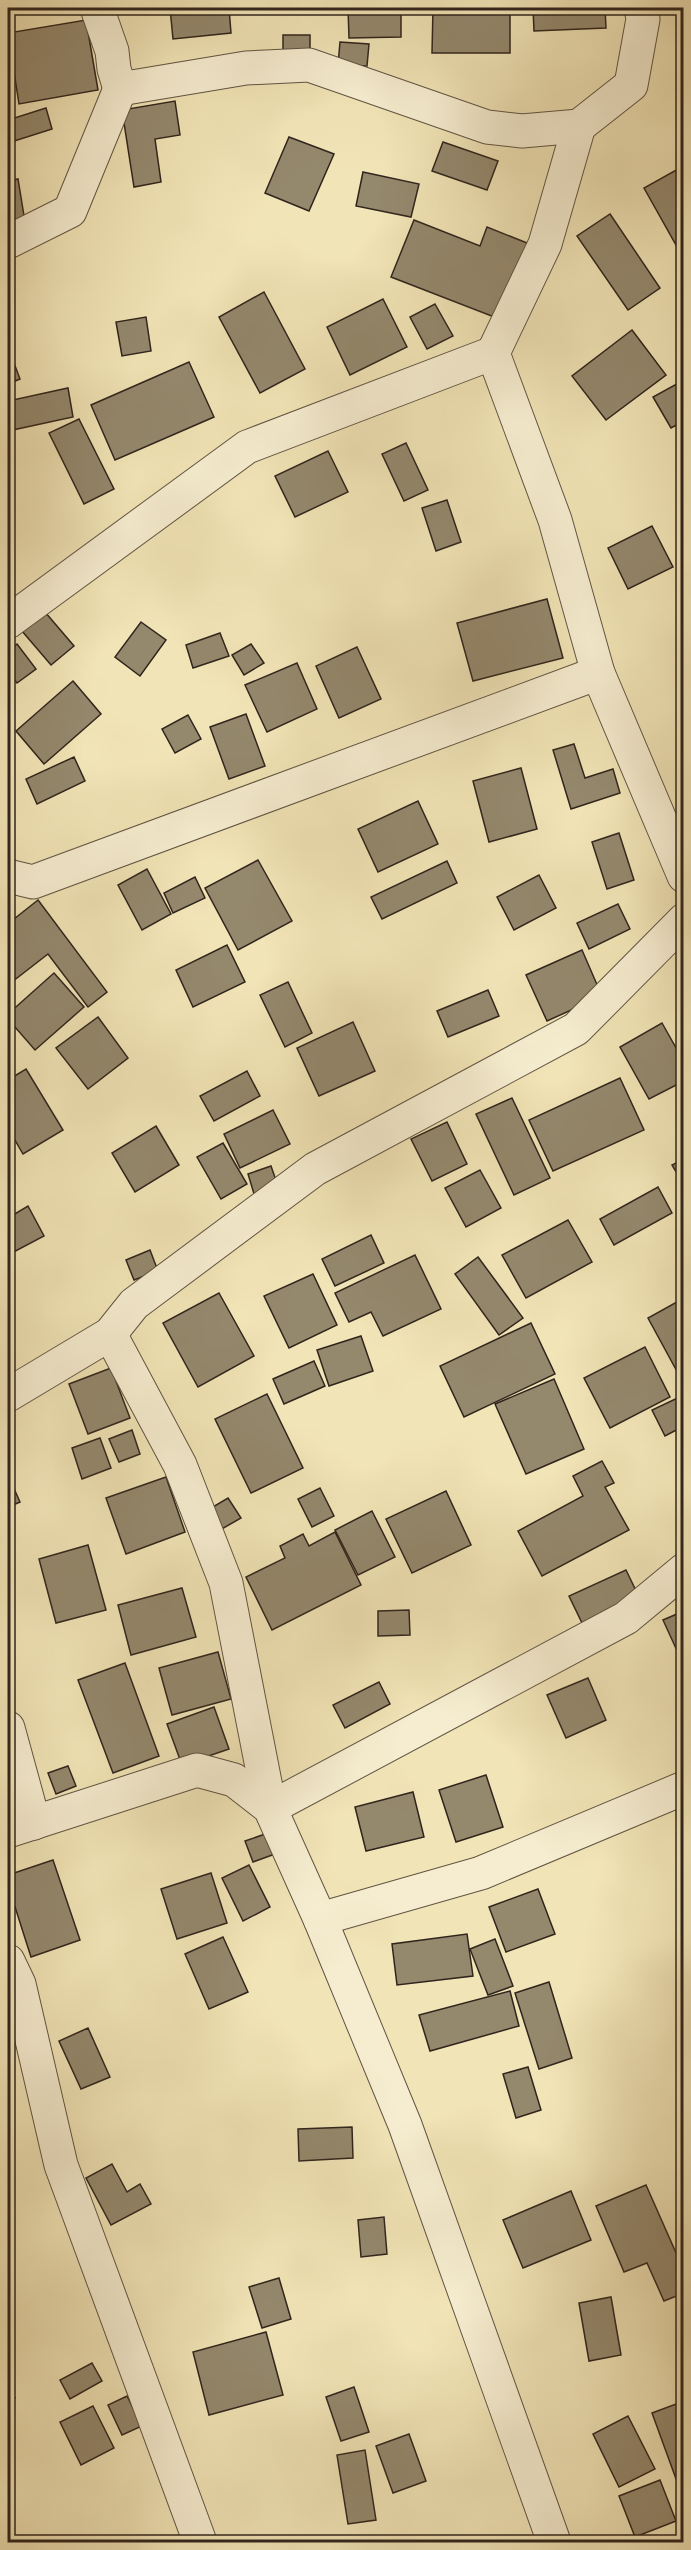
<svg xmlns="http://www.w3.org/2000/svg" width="691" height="2550" font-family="Cardo,serif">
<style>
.building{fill:#94886d;stroke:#30251d;stroke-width:1.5}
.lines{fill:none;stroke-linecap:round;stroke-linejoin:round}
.minor-casing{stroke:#605543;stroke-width:35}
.minor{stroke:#f6edd0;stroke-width:33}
</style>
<rect width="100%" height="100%" fill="#f1e4b6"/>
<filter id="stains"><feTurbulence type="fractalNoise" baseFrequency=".00333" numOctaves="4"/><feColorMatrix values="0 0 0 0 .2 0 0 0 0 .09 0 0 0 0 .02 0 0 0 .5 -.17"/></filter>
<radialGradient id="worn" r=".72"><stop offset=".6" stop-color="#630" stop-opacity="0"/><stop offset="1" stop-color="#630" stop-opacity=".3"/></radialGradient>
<g class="building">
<polygon points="170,8 229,8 231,33 173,39"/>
<polygon points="348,8 401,8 401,37 349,38"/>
<polygon points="406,8 430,8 430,13 406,14"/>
<polygon points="433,8 510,8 510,53 432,53"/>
<polygon points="533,8 605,8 606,28 534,31"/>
<polygon points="86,20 98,90 19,104 8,33"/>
<rect x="283" y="35" width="27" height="26"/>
<polygon points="340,42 369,44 367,66 338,65"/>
<polygon points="175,101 180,135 155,139 161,182 134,187 122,110"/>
<polygon points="46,108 52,129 8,143 8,120"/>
<polygon points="289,137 334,154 309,211 265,193"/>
<polygon points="443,142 498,161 487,190 432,171"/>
<polygon points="678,169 684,180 684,241 676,245 644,188"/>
<polygon points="363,172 419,184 411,217 356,206"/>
<polygon points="18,179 26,228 8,231 8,181"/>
<polygon points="610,214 660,288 628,310 577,236"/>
<polygon points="414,220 480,246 487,227 532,245 502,320 391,277"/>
<polygon points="264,292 305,369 260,393 219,317"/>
<polygon points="383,299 407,347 350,375 327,327"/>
<polygon points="435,304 453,336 427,349 410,317"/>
<polygon points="146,317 151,351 122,356 116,322"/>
<polygon points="632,330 666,375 606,420 572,376"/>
<polygon points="8,347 20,379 8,384"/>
<polygon points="189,362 214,417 115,460 91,405"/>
<polygon points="684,380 684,421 671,428 653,397"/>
<polygon points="68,388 73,417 8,431 8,401"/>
<polygon points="79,419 114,489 84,504 49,433"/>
<polygon points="406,443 428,490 404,501 382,454"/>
<polygon points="328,451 348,492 295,517 275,476"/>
<polygon points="447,500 461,542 436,551 422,508"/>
<polygon points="652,526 673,567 628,589 608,548"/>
<polygon points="547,599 563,658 473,681 457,623"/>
<polygon points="45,612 74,646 51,665 22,631"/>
<polygon points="141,622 166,640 140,676 115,657"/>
<polygon points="220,633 229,656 193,668 186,645"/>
<polygon points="17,644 36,669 17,683 8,671 8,651"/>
<polygon points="251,644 264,663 244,675 232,655"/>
<polygon points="357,647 381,699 339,718 316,666"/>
<polygon points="297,663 317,709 267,732 245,685"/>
<polygon points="73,681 101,714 44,764 16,731"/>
<polygon points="246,714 265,766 229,779 210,727"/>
<polygon points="188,715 201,739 175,753 162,729"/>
<polygon points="574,744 585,778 613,769 620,793 571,809 553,750"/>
<polygon points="74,757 85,781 37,804 26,779"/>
<polygon points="521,768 537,829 489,842 473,781"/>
<polygon points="418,801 438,844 378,872 358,829"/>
<polygon points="619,833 634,880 607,889 592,842"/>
<polygon points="258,860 292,921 238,950 205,888"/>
<polygon points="447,861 457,883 382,919 371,897"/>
<polygon points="147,869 171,914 142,930 118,885"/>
<polygon points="539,875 556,908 514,930 497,897"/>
<polygon points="195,877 205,898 173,913 164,893"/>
<polygon points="38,900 107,992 88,1007 48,954 8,985 8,910 14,919"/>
<polygon points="618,904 630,929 589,949 577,923"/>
<polygon points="227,945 245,982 193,1007 176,970"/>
<polygon points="582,950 602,996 547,1021 526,975"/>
<polygon points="54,973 84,1007 35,1050 8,1019 8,1014"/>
<polygon points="288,982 312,1033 285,1047 260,995"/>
<polygon points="488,990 499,1016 448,1037 437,1011"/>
<polygon points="98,1017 128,1058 88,1089 56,1048"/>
<polygon points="353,1022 375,1071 319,1096 297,1048"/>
<polygon points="662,1023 684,1062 684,1081 649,1099 620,1047"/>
<polygon points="26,1069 63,1130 23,1154 8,1128 8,1080"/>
<polygon points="247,1071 260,1096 214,1121 200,1096"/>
<polygon points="620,1078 644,1130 553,1171 529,1120"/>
<polygon points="512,1098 550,1178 514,1195 476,1114"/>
<polygon points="273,1110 290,1144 240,1168 224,1134"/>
<polygon points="447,1122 467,1164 432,1181 411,1139"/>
<polygon points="156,1126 179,1165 135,1192 112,1153"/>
<polygon points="223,1143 247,1184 221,1199 197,1157"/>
<polygon points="684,1159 684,1185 672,1165"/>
<polygon points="271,1166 279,1189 255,1197 248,1174"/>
<polygon points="480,1170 501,1208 466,1227 445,1188"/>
<polygon points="658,1187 672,1213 614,1245 600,1219"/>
<polygon points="28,1206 44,1236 8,1255 8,1218"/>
<polygon points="568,1220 592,1262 526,1298 502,1255"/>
<polygon points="371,1235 384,1263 335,1286 322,1259"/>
<polygon points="150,1250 158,1271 134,1280 126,1260"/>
<polygon points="415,1255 441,1309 383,1336 371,1312 349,1322 335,1293"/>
<polygon points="478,1257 523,1318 499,1335 455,1274"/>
<polygon points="313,1274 337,1325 289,1348 264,1296"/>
<polygon points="219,1293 254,1356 198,1387 163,1323"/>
<polygon points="684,1298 684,1372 679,1375 648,1318"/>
<polygon points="531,1323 555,1374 464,1417 440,1366"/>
<polygon points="361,1336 373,1371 329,1386 317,1350"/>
<polygon points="645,1347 670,1397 610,1428 584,1378"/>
<polygon points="314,1361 325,1386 284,1404 273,1379"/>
<polygon points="111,1368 130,1418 88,1434 69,1384"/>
<polygon points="554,1379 584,1449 526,1474 495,1404"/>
<polygon points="267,1394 303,1468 251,1493 215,1419"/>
<polygon points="684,1395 684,1426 665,1436 652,1410"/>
<polygon points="132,1430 140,1454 119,1462 109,1439"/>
<polygon points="100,1438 111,1468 82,1479 72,1448"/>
<polygon points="602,1461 614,1483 605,1487 629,1530 542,1576 518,1531 583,1496 573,1476"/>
<polygon points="8,1475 20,1502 8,1507"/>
<polygon points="166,1477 185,1532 126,1554 106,1498"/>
<polygon points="320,1488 334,1516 312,1527 298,1499"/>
<polygon points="446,1491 471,1545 412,1573 386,1519"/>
<polygon points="228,1498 241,1518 213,1534 201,1514"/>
<polygon points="372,1511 395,1557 358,1575 335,1530"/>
<polygon points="335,1532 361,1585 272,1630 246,1577 285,1558 280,1546 303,1534 309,1546"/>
<polygon points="88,1545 106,1610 56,1623 39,1559"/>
<polygon points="626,1570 640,1599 583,1625 569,1596"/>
<polygon points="182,1588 196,1637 131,1655 118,1605"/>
<polygon points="409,1610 410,1635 378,1636 378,1611"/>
<polygon points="684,1611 684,1666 663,1620"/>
<polygon points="218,1652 231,1699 172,1715 159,1668"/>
<polygon points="125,1663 159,1756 113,1773 78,1680"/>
<polygon points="588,1678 606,1720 566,1738 547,1695"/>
<polygon points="379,1682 390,1704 345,1728 333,1705"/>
<polygon points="214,1707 229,1749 182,1765 167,1724"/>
<polygon points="68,1766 76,1786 56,1794 48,1773"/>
<polygon points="486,1775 503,1827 456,1842 439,1790"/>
<polygon points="413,1792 424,1837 366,1851 355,1807"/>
<polygon points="268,1833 275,1854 253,1862 245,1841"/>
<polygon points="53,1860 80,1940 31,1957 8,1885 8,1875"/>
<polygon points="249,1865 270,1907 243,1921 222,1878"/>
<polygon points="211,1873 227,1923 177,1939 161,1889"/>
<polygon points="538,1889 555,1934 506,1952 489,1907"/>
<polygon points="467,1934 473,1976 397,1985 392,1944"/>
<polygon points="223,1937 248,1992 209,2009 185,1954"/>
<polygon points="495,1939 513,1986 488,1995 470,1949"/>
<polygon points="549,1982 572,2058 539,2069 515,1993"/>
<polygon points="510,1991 519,2026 430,2051 419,2015"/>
<polygon points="88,2028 110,2077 81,2089 59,2041"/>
<polygon points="528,2067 541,2110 516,2118 503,2074"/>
<polygon points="352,2127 353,2158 299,2161 298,2129"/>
<polygon points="112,2164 127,2192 140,2184 151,2204 111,2225 86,2178"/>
<polygon points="646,2185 684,2271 684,2293 664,2301 647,2263 624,2272 596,2206"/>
<polygon points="571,2191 591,2240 523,2268 503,2220"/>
<polygon points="384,2217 387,2254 361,2257 358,2220"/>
<polygon points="279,2278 291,2319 262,2328 249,2287"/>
<polygon points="611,2297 621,2355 589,2361 579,2303"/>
<polygon points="266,2332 283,2395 209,2415 193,2352"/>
<polygon points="92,2363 102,2381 70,2399 60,2380"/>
<polygon points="8,2378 15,2398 8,2401"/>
<polygon points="354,2387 369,2432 341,2441 326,2397"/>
<polygon points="127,2396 142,2426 122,2435 108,2405"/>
<polygon points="684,2401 684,2498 683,2498 652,2413"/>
<polygon points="93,2406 114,2448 81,2465 60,2422"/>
<polygon points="628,2416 655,2469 619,2487 593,2434"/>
<polygon points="409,2434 426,2481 393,2493 376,2446"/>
<polygon points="365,2450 376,2520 348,2524 337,2455"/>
<polygon points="660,2480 676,2521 635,2537 619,2496"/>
<polygon points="8,2500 14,2517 8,2520"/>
</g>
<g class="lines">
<g class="minor-casing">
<g id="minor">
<polyline points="97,8 112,51 114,69 120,89 246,68 309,65 487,127 522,131 579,126 631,85 643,19 641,8"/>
<polyline points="579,126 545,244 493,353 555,520 598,673 684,876"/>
<polyline points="8,242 70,211 120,89"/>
<polyline points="8,622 247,447 493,353"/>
<polyline points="8,876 33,882 598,673"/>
<polyline points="110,1334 180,1465 226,1583 270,1808 626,1618 684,1570"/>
<polyline points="8,1395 110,1334 134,1304 315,1169 576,1029 684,920"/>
<polyline points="8,1728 34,1823"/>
<polyline points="8,1831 197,1770 234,1780 270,1808 320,1919 405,2125 554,2542"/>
<polyline points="320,1919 481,1873 684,1788"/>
<polyline points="8,1961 19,1984 61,2165 200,2542"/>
</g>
</g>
<use href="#minor" class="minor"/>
</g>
<rect width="691" height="2550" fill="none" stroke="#f1e4b6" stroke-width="30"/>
<rect x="9" y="9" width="673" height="2532" fill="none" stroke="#30251d" stroke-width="3"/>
<rect x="15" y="15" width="661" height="2520" fill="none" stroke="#30251d" stroke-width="1.5"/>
<rect width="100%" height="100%" filter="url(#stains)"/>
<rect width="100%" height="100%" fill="url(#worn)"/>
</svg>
